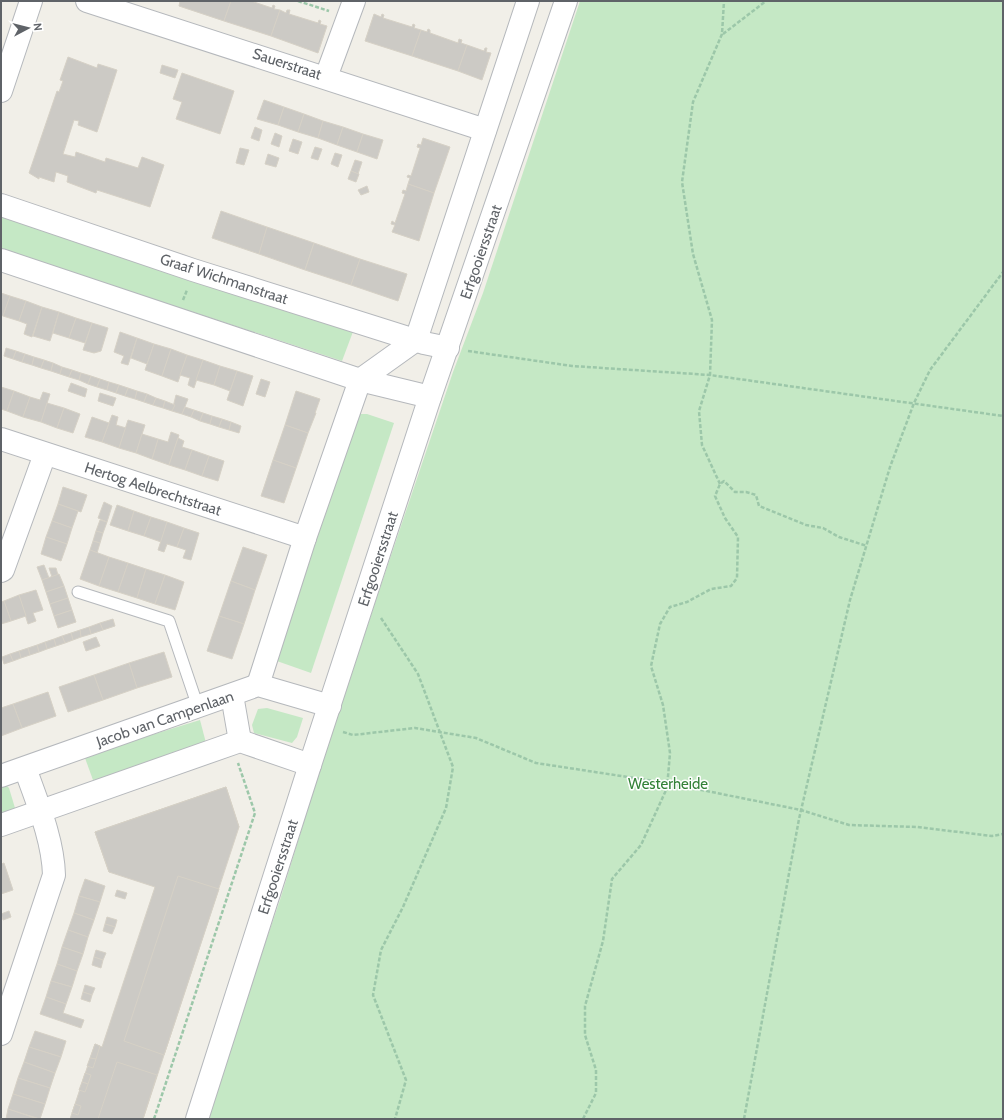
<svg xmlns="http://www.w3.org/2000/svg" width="1004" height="1120" font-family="Cabin,sans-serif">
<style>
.green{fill:#c5e8c5}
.building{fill:#cccac5;stroke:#d6d1c6}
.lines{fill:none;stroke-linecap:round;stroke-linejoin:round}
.service-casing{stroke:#b5b8bc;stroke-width:13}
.minor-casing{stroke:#b5b8bc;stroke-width:24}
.tertiary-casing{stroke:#b5b8bc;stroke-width:24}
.path{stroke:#9cc7a9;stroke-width:2.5;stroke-dasharray:4 2;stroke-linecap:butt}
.service{stroke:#fff;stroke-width:11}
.minor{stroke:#fff;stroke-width:22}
.tertiary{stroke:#fff;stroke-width:22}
.labels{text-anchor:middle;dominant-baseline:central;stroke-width:3;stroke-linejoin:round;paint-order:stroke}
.street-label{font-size:15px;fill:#5f6368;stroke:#fff}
.park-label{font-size:15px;fill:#348238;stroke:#fff}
</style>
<rect width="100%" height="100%" fill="#f1efe8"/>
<g class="green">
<polygon points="580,1 1003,1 1003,1119 205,1119 280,900 317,779 379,591 453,372 483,293"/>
<polygon points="1,214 354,329 342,361 1,249"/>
<polygon points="358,414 367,414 394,423 311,673 274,660"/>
<polygon points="267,708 303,718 297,737 292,743 254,733 252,725 258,709"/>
<polygon points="200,720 206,743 109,777 93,780 85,758 135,740"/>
<polygon points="3,782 9,788 15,808 1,813 1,783"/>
</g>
<g class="building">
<polygon points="180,1 231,1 224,21 179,6"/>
<polygon points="231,1 251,1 272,8 273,5 275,6 274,9 280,10 271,36 224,21"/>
<polygon points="280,10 286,13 287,10 290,10 289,14 318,23 319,20 321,21 320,24 327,26 318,53 271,36"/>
<polygon points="374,14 381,17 382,14 384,15 383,18 412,27 413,24 415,25 414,28 421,30 412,56 365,41"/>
<polygon points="428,29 430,30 430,33 458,43 459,39 462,40 461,43 467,45 458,71 412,56 421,30 427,32"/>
<polygon points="467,45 484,51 485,48 487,48 486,52 491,53 482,80 458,71"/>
<polygon points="68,57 97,68 98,64 117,70 97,132 78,125 79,121 74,120 63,154 75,157 76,152 105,162 106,158 138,168 142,157 164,165 150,207 97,190 96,193 67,182 68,176 56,172 54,182 39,177 39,179 29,173 57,91 59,92 63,81 60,80"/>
<polygon points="162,65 178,70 175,78 160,73"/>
<polygon points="182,73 234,91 220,134 176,119 182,102 173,99"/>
<polygon points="264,100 284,107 278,125 257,119"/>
<polygon points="284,107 304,114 298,132 278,125"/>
<polygon points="304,114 323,121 318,138 298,132"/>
<polygon points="323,121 343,127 337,145 318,138"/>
<polygon points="255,127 262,130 259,141 251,138"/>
<polygon points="343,127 363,134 357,152 337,145"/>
<polygon points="275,133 282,136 279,147 271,144"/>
<polygon points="363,134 383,140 377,159 357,152"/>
<polygon points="423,138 450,147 434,193 408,184 410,178 407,177 408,175 411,176 420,148 417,147 418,144 421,145"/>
<polygon points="293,139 302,142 298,154 289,151"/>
<polygon points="315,147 322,149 318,160 311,158"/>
<polygon points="240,148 249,150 244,165 236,163"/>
<polygon points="335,153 342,155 338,167 331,164"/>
<polygon points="268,154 279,158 276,167 265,164"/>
<polygon points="355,160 362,162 358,174 351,171"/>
<polygon points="351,171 359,174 356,182 348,179"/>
<polygon points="408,184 434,193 419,241 392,232 395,225 391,224 392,221 395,223 405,194 402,193 403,190 406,191"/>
<polygon points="367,186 369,192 361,195 358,190"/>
<polygon points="221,211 267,227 259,254 212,238"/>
<polygon points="267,227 314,243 305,270 259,254"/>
<polygon points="314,243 360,259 351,285 305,270"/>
<polygon points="360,259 407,274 398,301 351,285"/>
<polygon points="1,293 10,296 3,316 1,315"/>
<polygon points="10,296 26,301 19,321 3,316"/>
<polygon points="26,301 42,307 32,337 24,334 27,324 19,321"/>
<polygon points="42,307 59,312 50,341 33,336"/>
<polygon points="59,312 76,318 69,338 53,333"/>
<polygon points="76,318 92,323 85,343 69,338"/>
<polygon points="92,323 108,328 101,351 94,353 83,350"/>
<polygon points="120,332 137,338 128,365 121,363 124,356 114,352"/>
<polygon points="137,338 154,344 147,364 131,358"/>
<polygon points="154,344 171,349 162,376 145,370"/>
<polygon points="6,348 16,351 13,359 4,356"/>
<polygon points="171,349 187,355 178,382 162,376"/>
<polygon points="16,351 25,354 22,362 13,359"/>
<polygon points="25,354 34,357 32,365 22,362"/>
<polygon points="187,355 203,360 194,388 188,385 190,378 180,375"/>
<polygon points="34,357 44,360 41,368 32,365"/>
<polygon points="44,360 53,363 51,371 41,368"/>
<polygon points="203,360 220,366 214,385 196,380"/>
<polygon points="53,363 62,367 60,374 51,371"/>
<polygon points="220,366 237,371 230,391 214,385"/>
<polygon points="62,367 72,370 69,377 60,374"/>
<polygon points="72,370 81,373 79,380 69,377"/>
<polygon points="237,371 253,376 243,406 227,400"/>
<polygon points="81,373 91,376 88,384 79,380"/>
<polygon points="91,376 100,379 97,387 88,384"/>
<polygon points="100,379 109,382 107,390 97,387"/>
<polygon points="261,379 270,382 265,397 256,394"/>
<polygon points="109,382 119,385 116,393 107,390"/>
<polygon points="71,383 87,389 85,397 68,391"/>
<polygon points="119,385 128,388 125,396 116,393"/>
<polygon points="1,387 14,391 7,411 1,409"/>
<polygon points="128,388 137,391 135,399 125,396"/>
<polygon points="14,391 30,397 23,417 7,411"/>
<polygon points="137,391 147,394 144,402 135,399"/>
<polygon points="296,391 320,399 315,413 316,413 308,433 285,425"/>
<polygon points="43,392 50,394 41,422 23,417 30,397 40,400"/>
<polygon points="100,393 116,398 113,406 98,401"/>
<polygon points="147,394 156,398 153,405 144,402"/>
<polygon points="176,395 188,399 182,414 172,411"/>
<polygon points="156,398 165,401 163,408 153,405"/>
<polygon points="165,401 175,405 172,411 163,408"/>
<polygon points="47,403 64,408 57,428 41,422"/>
<polygon points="185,407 194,410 191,417 182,414"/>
<polygon points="64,408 80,414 73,433 57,428"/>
<polygon points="194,410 203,413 200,421 191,417"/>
<polygon points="203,413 212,416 210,424 200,421"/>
<polygon points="112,415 118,417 116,425 126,428 119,448 102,442"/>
<polygon points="212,416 222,419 219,427 210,424"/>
<polygon points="92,417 109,423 102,442 85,437"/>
<polygon points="222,419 231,422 229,430 219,427"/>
<polygon points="128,420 145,425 136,453 119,448"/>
<polygon points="231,422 241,426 239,433 229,430"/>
<polygon points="285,425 308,433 296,468 273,460"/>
<polygon points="171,432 179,435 169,465 152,459 158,439 168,442"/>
<polygon points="142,434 158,439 152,459 136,453"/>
<polygon points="178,438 184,441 182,447 192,450 185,470 169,465"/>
<polygon points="192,450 209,456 202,476 185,470"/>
<polygon points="209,456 224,461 218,481 202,476"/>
<polygon points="273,460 296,468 284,503 261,496"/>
<polygon points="63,487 87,495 81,512 58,504"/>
<polygon points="104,502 112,506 107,522 98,518"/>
<polygon points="58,504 78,511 72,528 52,521"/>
<polygon points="117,505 134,511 128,531 110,525"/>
<polygon points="134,511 151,517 144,536 128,531"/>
<polygon points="151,517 167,522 161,542 144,536"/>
<polygon points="100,520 107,522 103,533 96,531"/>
<polygon points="52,521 72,528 67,544 46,537"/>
<polygon points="167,522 184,528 177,547 167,544 164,552 158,550"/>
<polygon points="184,528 199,533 191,560 183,558 186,550 177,547"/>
<polygon points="96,531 103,533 100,543 93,541"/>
<polygon points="46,537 67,544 61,561 41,554"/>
<polygon points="93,541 100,543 97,553 90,550"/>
<polygon points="243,547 267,555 255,590 231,581"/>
<polygon points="90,550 109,557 99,586 80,579"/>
<polygon points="109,557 128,563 118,592 99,586"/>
<polygon points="128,563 146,569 137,598 118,592"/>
<polygon points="44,565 49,578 42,580 37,567"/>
<polygon points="49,568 56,568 58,575 52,577"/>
<polygon points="146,569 165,575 155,604 137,598"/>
<polygon points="59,574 64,586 46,592 42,580"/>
<polygon points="165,575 184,582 175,610 155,604"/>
<polygon points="231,581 255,590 244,624 219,616"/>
<polygon points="64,586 68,598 50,604 46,592"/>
<polygon points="36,590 43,610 33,613 36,621 28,624 19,595"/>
<polygon points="19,595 26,616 11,621 4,601"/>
<polygon points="68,598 72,610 54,616 50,604"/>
<polygon points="4,601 11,621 1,624 1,602"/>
<polygon points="72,610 76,622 58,628 54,616"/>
<polygon points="219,616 244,624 232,659 207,651"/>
<polygon points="113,619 115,626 103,630 100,623"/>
<polygon points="100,623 103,630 91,634 89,627"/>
<polygon points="89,627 91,634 81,637 80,630"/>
<polygon points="80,630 81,637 73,640 71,633"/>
<polygon points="71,633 73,640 65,643 62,636"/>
<polygon points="62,636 65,643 56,646 54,639"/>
<polygon points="96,637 100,646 86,651 83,642"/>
<polygon points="54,639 56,646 47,649 45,642"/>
<polygon points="45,642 47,649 39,652 37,645"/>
<polygon points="37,645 39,652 30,655 28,648"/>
<polygon points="28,648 30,655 21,658 19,651"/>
<polygon points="19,651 21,658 13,661 10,654"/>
<polygon points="164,652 172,677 137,688 129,663"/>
<polygon points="10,654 13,661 4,664 2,657"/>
<polygon points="129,663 137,688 103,700 94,675"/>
<polygon points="94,675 103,700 68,712 59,687"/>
<polygon points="48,692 56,716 22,728 13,704"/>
<polygon points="13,704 22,728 1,736 1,708"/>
<polygon points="226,787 239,827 109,872 95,832"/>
<polygon points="226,787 239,827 143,1119 70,1119 95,1044 102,1047 155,887 109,872 95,832"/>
<polygon points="4,863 13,890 1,894 1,864"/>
<polygon points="178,876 219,889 164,1055 124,1041"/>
<polygon points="85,879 105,886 100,902 79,896"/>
<polygon points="117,890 127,893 125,899 115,896"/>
<polygon points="79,896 100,902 94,920 74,913"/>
<polygon points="9,911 11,917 3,920 1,914"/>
<polygon points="74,913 94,920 88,937 68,930"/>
<polygon points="107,917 117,920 115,927 105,924"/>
<polygon points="105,924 115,927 112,934 103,931"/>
<polygon points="68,930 88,937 83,954 62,947"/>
<polygon points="62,947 83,954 77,971 57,964"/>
<polygon points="96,950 106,953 103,960 94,957"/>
<polygon points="94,957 103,960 101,968 92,965"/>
<polygon points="57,964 77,971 72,987 51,981"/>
<polygon points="51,981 72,987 66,1004 46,997"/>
<polygon points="85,985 95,988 92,995 83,992"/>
<polygon points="83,992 92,995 90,1002 81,999"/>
<polygon points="46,997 66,1004 63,1013 84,1020 81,1028 40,1014"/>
<polygon points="35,1031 66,1041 61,1057 29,1047"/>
<polygon points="95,1044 100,1046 96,1059 90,1058"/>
<polygon points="29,1047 61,1057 55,1073 24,1062"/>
<polygon points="90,1058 96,1059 93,1068 87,1066"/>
<polygon points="24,1062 55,1073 50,1088 18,1078"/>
<polygon points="117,1062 157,1075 143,1119 98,1119"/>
<polygon points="85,1073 91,1075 88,1084 82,1082"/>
<polygon points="18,1078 50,1088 45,1104 13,1094"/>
<polygon points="82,1082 88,1084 85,1092 79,1090"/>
<polygon points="13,1094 45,1104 40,1119 8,1109"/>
<polygon points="75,1104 81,1106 78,1115 72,1113"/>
<polygon points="8,1109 38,1119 6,1119"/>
</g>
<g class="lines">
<g class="service-casing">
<polyline id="service" points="78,592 169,621 198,707"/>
</g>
<g class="minor-casing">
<g id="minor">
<polyline points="87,1 485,130"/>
<polyline points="326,77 354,1"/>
<polyline points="1,91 31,1"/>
<polyline points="1,205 193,270 424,343 448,348"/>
<polyline points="1,260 360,380 430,397"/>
<polyline points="1,439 305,538"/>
<polyline points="1,571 3,570 45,454"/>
<polyline points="258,685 305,538 360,380 416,340 528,1"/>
<polyline points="232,695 240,741"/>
<path d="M 1,1034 L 54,875 C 53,839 37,802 25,768"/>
<polyline points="197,1119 310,765"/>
</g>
</g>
<g class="tertiary-casing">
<g id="tertiary">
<polyline points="1,776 258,685 330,706"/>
<polyline points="1,825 240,741 310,765 430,397 566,1"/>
</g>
</g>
<g class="path">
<polyline points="298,1 329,11"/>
<polyline points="723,34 766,1"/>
<polyline points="183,300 187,290"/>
<polyline points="468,351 572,366 710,375 1003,416"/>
<polyline points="720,484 702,445 699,411 710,375 712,320 693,254 682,182 693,102 722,34 724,1"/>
<polyline points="381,618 418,674 453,767 446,808 403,907 381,950 373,995 406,1080 395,1119"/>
<polyline points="343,732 353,735 415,728 476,738 536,763 667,783 801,810 849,825 917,827 992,836 1003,834"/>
<polyline points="154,1119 255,813 238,763"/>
<polyline points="583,1119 596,1093 596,1070 585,1035 585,1006 603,941 612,879 641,845 667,788 670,753 663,705 651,666 660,624 670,607 687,602 711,589 731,586 737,578 738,537 725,518 715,496 720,484 724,481 735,492 746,492 756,495 759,506 806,525 823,528 839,537 867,546"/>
<polyline points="744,1119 799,819 850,600 890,467 914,403 930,370 1003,272"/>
</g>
<use href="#service" class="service"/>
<use href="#minor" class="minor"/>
<use href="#tertiary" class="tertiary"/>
</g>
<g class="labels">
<g class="street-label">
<text transform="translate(287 64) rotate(18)">Sauerstraat</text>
<text transform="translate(481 252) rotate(-71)">Erfgooiersstraat</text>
<text transform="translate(224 279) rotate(18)">Graaf Wichmanstraat</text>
<text transform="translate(153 489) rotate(18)">Hertog Aelbrechtstraat</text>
<text transform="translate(378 559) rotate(-72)">Erfgooiersstraat</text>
<text transform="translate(165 719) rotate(-19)">Jacob van Campenlaan</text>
<text transform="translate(278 867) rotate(-72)">Erfgooiersstraat</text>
</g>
<g class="park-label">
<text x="668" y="784">Westerheide</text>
</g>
</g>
<rect width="1004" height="1120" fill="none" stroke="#5f6368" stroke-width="4"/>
<g transform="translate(28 28) rotate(83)" stroke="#ffffff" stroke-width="3" paint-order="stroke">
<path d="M0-3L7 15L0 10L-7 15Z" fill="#5f6368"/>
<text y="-6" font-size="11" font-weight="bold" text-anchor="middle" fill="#5f6368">N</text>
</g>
</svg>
